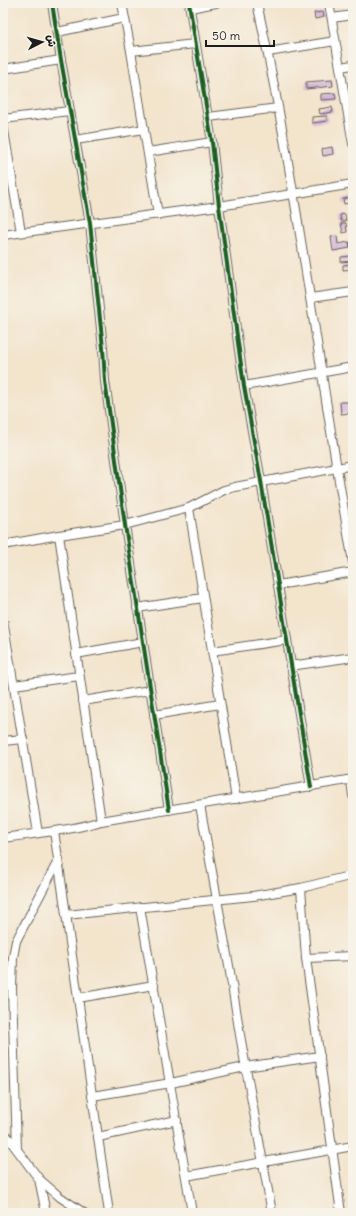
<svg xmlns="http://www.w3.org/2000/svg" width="356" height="1216" font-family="Delius,'Playpen Sans Arabic',sans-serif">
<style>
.building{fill:#d0acd7}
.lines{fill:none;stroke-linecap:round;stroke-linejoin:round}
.street-casing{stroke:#67625a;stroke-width:10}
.street{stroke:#fff;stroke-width:8}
.cycleway-casing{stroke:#f7f3e8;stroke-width:6}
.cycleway{stroke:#1b5e20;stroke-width:4}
</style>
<rect width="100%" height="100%" fill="#f7f3e8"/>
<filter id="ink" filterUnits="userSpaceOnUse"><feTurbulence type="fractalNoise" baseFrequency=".025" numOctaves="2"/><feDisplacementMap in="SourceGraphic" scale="8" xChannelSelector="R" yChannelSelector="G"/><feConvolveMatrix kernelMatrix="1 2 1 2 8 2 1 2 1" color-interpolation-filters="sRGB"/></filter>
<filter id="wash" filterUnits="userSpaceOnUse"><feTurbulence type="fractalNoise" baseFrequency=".012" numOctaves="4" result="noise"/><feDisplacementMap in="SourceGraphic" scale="16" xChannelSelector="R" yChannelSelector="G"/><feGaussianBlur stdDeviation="0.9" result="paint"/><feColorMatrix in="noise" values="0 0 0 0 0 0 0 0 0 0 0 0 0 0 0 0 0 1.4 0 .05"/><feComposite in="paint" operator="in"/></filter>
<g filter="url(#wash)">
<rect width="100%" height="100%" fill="#f3e4cc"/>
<g id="blocks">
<g class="building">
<polygon points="332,3 338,3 338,6 332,7"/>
<polygon points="323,12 324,17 315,19 314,13"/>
<polygon points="332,80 333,86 306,89 306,82"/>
<polygon points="335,93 336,99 321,100 321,94"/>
<polygon points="332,107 333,112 320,114 319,109"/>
<polygon points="327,116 327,121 312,123 312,117"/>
<polygon points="332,147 333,154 323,156 322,149"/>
<polygon points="352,197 353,202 344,204 343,199"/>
<polygon points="345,214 346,221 341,221 340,215"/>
<polygon points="341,223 346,223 347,232 343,233"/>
<polygon points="337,236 338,244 349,242 350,248 333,251 331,237"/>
<polygon points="353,241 353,247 351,247 350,242"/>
<polygon points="351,256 351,261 341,262 341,257"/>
<polygon points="353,264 353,269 343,270 343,265"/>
<polygon points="340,402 353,402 353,413 341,414"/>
</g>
</g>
</g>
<g filter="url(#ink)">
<use href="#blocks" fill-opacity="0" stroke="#67625a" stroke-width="1"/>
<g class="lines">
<g class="street-casing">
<g id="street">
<polyline points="52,3 61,60 90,223 103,348 105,381 125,525 169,810"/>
<polyline points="122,3 131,51 158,215"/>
<polyline points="189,3 212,142 219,206 244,386 261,481 311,787"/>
<path d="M 257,3 C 298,188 319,376 353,562"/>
<polyline points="329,3 353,144"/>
<polyline points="190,8 216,3"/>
<polyline points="332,18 353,15"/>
<polyline points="57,32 124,18"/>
<polyline points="131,51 195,44"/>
<polyline points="268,52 335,41"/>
<polyline points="340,67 353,65"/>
<polyline points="3,69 61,60"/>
<polyline points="209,117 278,108"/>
<polyline points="3,119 69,111"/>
<polyline points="3,125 21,232"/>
<polyline points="75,140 144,129"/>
<polyline points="148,152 212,142"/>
<polyline points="3,235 219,206 353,184"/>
<polyline points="310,298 353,292"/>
<polyline points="244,386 353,367"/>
<polyline points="189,508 236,799"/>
<polyline points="59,535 101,821"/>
<polyline points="3,545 59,535 125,525 189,508 224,490 235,487 353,465"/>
<polyline points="278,585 353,572"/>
<polyline points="137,608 203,598"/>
<polyline points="3,620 38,833"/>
<polyline points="212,651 287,640"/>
<polyline points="76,654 143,642"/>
<polyline points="290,666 353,657"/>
<polyline points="14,685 79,676"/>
<polyline points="83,701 150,690"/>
<polyline points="154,715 220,704"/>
<polyline points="3,741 23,739"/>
<polyline points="351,780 353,796"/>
<polyline points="200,805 229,966 240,1035 272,1213"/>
<polyline points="54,831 109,1213"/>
<path d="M 3,838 C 35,833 71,831 101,821 L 353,779"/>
<polyline points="301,888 306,958 341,1213"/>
<polyline points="140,907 192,1213"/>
<polyline points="66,915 253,896 301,888 353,875"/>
<polyline points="306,958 353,956"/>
<polyline points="78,998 154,985"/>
<polyline points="92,1096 171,1083 245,1067 320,1056"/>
<polyline points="3,1131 39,1179 60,1197 84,1213"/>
<polyline points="98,1137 177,1120"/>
<polyline points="17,1149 12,988 13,957 16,941 59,859"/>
<polyline points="186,1176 353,1146"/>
<polyline points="39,1179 46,1213"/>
</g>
</g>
<use href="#street" class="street"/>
<g class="cycleway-casing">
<g id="cycleway">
<polyline points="52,3 61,60 90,223 103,348 105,381 125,525 169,810"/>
<polyline points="189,3 212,142 219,206 244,386 261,481 311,787"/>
</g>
</g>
<use href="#cycleway" class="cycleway"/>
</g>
</g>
<rect width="356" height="1216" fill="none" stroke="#f7f3e8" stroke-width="16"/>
<g transform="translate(42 42) rotate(84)" stroke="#f7f3e8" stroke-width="3" paint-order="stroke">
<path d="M0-3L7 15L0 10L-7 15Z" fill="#1c1c1c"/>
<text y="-6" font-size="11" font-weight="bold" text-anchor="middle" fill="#1c1c1c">ش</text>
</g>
<path d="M206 40v6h68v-6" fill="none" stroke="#1c1c1c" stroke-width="2"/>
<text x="212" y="40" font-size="12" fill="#1c1c1c" stroke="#f7f3e8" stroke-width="3" paint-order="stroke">50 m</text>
</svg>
